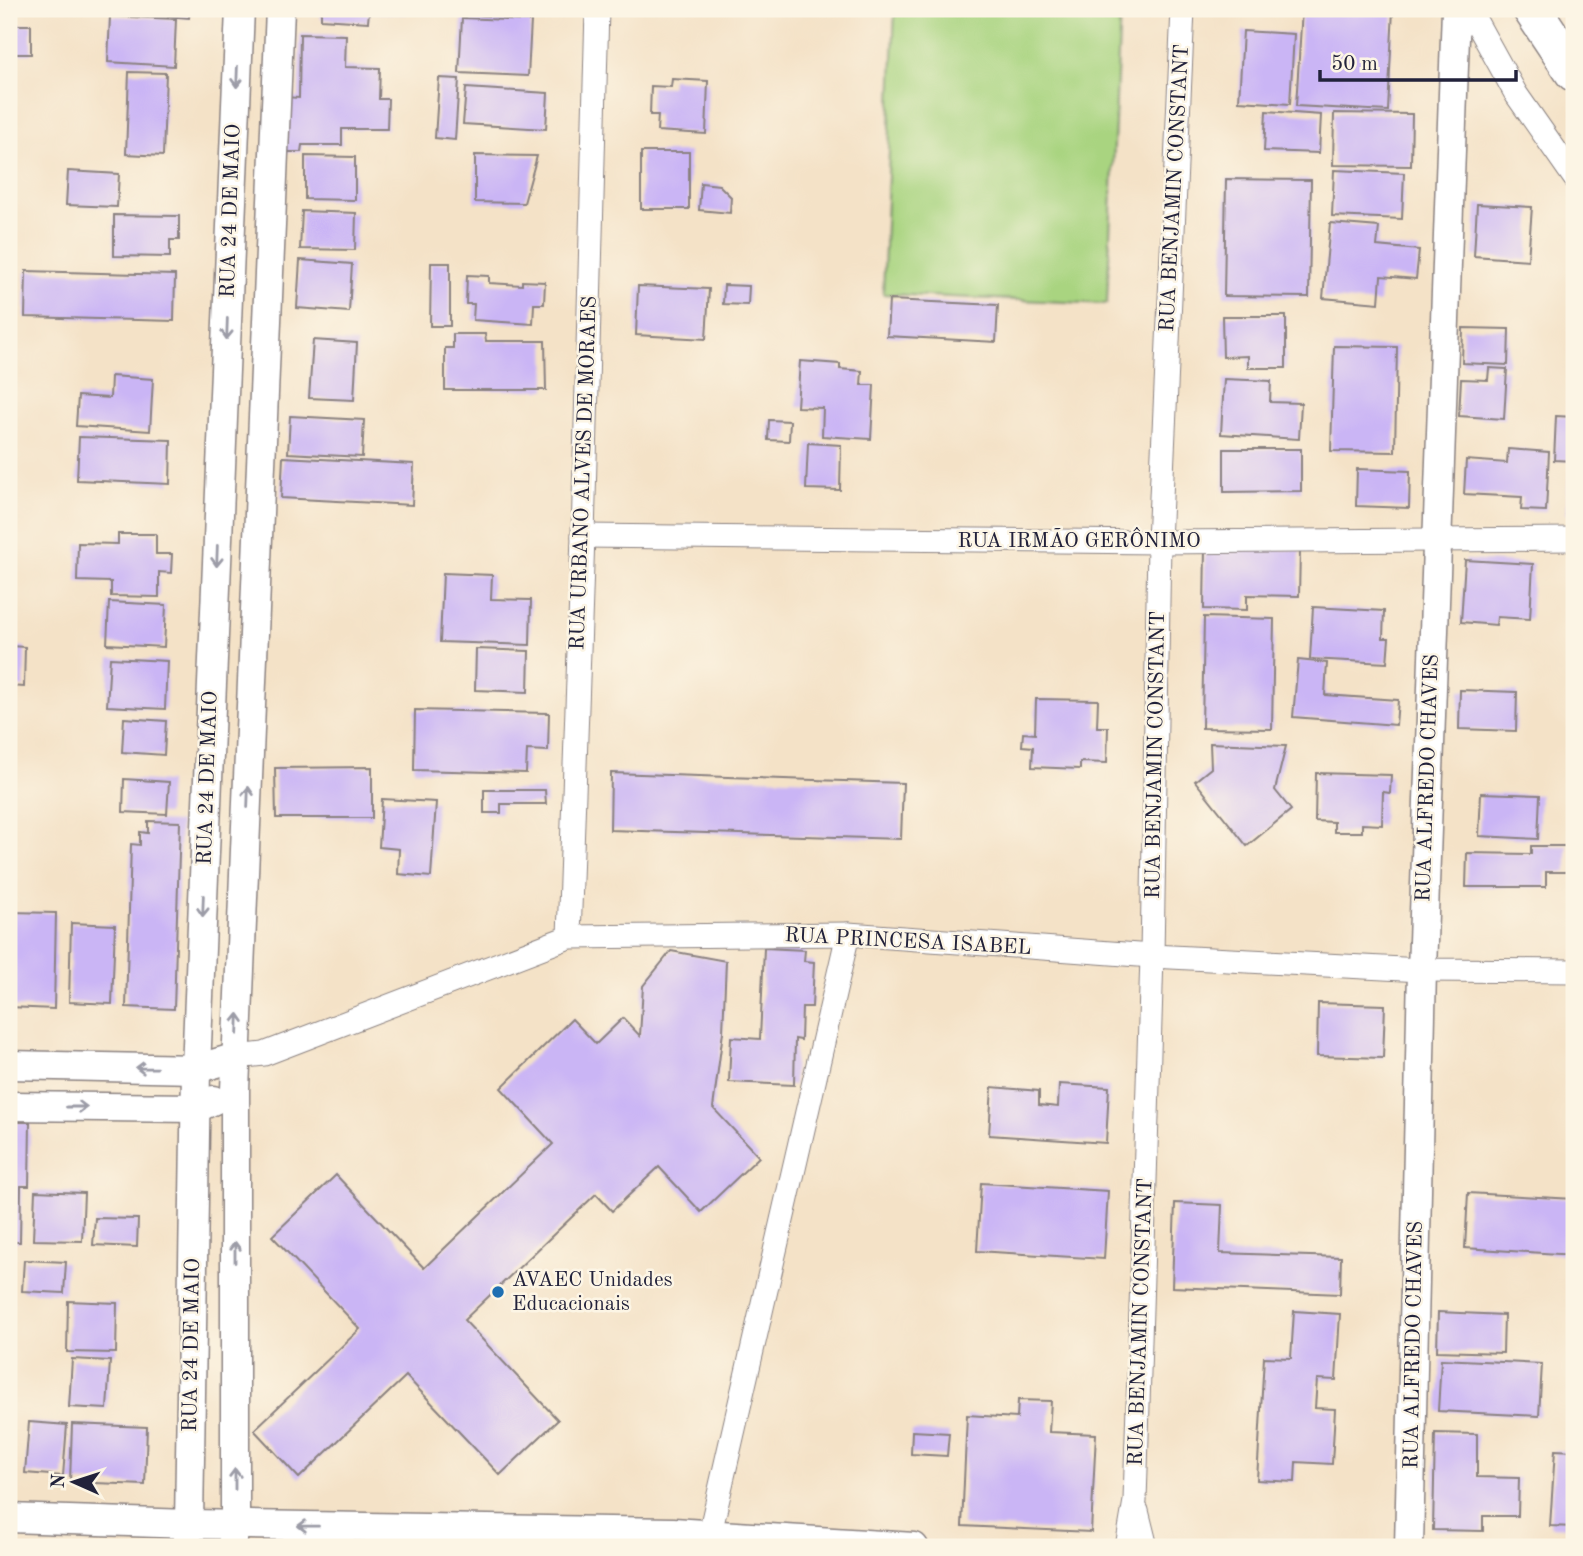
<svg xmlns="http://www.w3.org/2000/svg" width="1583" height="1556" font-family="'Old Standard TT',serif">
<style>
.grass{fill:#a9d480;stroke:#667b5e;stroke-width:2}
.building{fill:#cab5f5}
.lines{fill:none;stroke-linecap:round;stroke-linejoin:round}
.minor-casing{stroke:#8b8281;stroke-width:25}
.tertiary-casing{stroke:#8b8281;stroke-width:31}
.trunk-casing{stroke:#8b8281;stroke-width:41}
.minor{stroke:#fff;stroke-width:23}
.tertiary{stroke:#fff;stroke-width:28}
.trunk{stroke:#fff;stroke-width:38}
.oneway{stroke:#9c9ca7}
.poi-dot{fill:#1f6fb2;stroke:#fcf5e5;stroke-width:2.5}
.labels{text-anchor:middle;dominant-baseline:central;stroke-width:5;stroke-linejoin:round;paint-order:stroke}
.street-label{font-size:21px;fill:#22223b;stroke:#fcf5e5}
.poi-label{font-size:21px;fill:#22223b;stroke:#fcf5e5;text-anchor:start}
</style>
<rect width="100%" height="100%" fill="#fcf5e5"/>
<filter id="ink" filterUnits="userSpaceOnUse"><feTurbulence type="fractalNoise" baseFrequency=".0143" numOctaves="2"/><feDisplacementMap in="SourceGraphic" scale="14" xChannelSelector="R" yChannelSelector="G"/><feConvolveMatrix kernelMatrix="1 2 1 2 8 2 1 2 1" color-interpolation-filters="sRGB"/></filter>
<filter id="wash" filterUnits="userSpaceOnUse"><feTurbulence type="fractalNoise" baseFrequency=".00686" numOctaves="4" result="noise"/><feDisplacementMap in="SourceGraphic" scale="28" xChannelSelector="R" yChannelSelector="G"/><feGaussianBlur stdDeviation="1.57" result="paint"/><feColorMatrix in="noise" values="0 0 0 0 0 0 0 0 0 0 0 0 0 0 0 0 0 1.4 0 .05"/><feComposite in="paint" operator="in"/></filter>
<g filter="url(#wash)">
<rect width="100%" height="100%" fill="#f4e2c7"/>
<polygon class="grass" points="895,9 1120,9 1107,304 883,294"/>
<g id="blocks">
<g class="building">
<polygon points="141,9 190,9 189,18 141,14"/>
<polygon points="321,9 405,9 405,14 369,12 368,22 321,19"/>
<polygon points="474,9 506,9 506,17 474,15"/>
<polygon points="514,9 544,9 544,12 514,11"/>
<polygon points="1302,9 1393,9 1388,111 1296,106"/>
<polygon points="110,16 176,19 174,66 108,62"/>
<polygon points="462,18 531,21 528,76 459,73"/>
<rect x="9" y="25" width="22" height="29"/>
<polygon points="1243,31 1294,34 1290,104 1239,101"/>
<polygon points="300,34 346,35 345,67 380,68 379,99 388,99 387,129 342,129 342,145 302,145 301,152 284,152 285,97 299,98"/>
<polygon points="129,72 166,73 163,156 126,154"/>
<polygon points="439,78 459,79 455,140 435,138"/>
<polygon points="672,79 708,81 706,134 657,131 658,115 650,115 651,86 671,87"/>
<polygon points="466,88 548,93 546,129 463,124"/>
<polygon points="1266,111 1321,115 1319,153 1264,151"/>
<polygon points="1334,113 1412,114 1411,166 1333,165"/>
<rect x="641" y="152" width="48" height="57"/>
<polygon points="475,155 537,156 524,203 475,202"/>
<polygon points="305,156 355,157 355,200 305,199"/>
<polygon points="1334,170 1404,173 1402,219 1332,216"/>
<polygon points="68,171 119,174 117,207 66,205"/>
<polygon points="1226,179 1311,180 1309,297 1224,296"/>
<polygon points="701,183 719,185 731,197 730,213 699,210"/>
<polygon points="1477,204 1532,207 1528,260 1474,256"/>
<polygon points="302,211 356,213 355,250 300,249"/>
<polygon points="114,215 179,216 179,240 170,240 170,257 114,256"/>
<polygon points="1330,223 1379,227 1377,246 1419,250 1416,279 1381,276 1379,303 1323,298"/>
<polygon points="300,260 352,264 349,312 297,308"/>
<polygon points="431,263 450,263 450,326 430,326"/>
<polygon points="26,271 175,275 174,321 25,317"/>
<polygon points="467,275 489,276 489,283 522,285 522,281 545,282 544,304 534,304 533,324 473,320 474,304 466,304"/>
<polygon points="724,285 749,286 748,305 723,304"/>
<polygon points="638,286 709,289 706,339 636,335"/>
<polygon points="889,300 998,305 996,342 887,336"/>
<polygon points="1222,316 1286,316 1286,368 1248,368 1248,356 1223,357"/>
<polygon points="1463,328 1509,329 1508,365 1462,363"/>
<polygon points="453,334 485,334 486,341 545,341 546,390 445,390 445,348 453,348"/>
<polygon points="313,340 357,343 354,400 309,398"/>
<polygon points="1334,346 1397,347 1395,452 1331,451"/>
<polygon points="800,361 840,364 840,369 862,371 861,385 874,385 871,439 822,436 823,408 797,407"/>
<polygon points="1571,366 1574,366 1574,414 1569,414"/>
<polygon points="1489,368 1507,369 1504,419 1459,416 1461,379 1488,380"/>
<polygon points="111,376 153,379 150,431 76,426 78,396 110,398"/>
<polygon points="1224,379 1271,381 1270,402 1301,403 1299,439 1221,434"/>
<polygon points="290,416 364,420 362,457 288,453"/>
<polygon points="1556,416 1574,417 1574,461 1554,460"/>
<polygon points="769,420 790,421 789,441 768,440"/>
<polygon points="79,437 171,440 170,484 77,480"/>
<polygon points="808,443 841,445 840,490 806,489"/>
<polygon points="1224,449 1301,449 1301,491 1224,492"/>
<polygon points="1508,449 1549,452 1546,511 1521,510 1522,497 1464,494 1466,460 1507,463"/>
<polygon points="283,457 414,464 412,505 281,498"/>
<polygon points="1357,469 1410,471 1409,508 1356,506"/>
<polygon points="1569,471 1574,472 1574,514 1566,514"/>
<polygon points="118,534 156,534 156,554 172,554 171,573 159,572 159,597 111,596 111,582 77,581 78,543 118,544"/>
<polygon points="1205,548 1300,550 1299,596 1247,595 1247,610 1204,609"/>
<polygon points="1465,560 1533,564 1530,619 1497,617 1496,625 1461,622"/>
<polygon points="443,573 492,575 491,599 531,600 530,645 440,642"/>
<polygon points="109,602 166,605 164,647 107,644"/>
<polygon points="1313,607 1384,611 1383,638 1389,638 1387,663 1310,659"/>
<polygon points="1204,617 1274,619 1272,729 1202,728"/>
<polygon points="9,646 25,647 24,687 9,686"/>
<polygon points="476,649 529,651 528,692 475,690"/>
<polygon points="110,658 167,661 165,709 107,706"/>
<polygon points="1298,660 1327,663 1325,695 1398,700 1396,725 1293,717"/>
<polygon points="1460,690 1517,692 1516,731 1459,729"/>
<polygon points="1036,699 1098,700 1097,727 1108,727 1107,763 1080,762 1080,769 1032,767 1033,747 1022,746 1023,733 1035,734"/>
<polygon points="415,710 549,713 548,751 527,750 526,773 414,770"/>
<polygon points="124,718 166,721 164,755 122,752"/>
<polygon points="1210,743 1286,746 1275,790 1291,810 1247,846 1195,781 1211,768"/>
<polygon points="372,767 372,818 276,818 275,768"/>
<polygon points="611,773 903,783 901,839 610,830"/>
<polygon points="1316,773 1391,775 1390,793 1383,792 1382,825 1362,824 1362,832 1334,832 1334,822 1315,821"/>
<polygon points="124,779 169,782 167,814 123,812"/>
<polygon points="484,790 545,790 546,804 501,804 501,813 484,813"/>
<polygon points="1481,793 1540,795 1538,839 1479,836"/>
<polygon points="382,799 436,802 431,877 398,874 399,849 379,847"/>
<polygon points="148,821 180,822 174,1009 126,1007 131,844 140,845 140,832 148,833"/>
<polygon points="1531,846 1567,846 1567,872 1546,872 1546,887 1466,887 1467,853 1531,854"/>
<polygon points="9,912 56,913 54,1009 9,1007"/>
<polygon points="71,923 115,925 112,1004 69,1002"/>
<polygon points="764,948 805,950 804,961 814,962 812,1007 802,1007 801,1040 795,1039 794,1085 729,1082 731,1037 760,1039"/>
<polygon points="671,951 726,961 723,1032 713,1108 759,1157 701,1212 659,1167 612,1211 596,1194 464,1320 558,1420 500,1475 406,1376 299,1478 254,1430 360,1329 272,1236 336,1175 424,1268 553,1144 501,1088 572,1019 596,1044 623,1018 640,1036 643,986"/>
<polygon points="1318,1003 1385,1005 1383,1058 1317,1056"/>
<polygon points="1059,1084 1109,1087 1106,1143 989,1135 992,1087 1039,1091 1039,1105 1058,1107"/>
<polygon points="9,1122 30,1122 29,1186 21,1186 20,1242 9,1242"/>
<polygon points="981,1183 1108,1191 1104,1259 977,1251"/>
<polygon points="35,1191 84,1193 82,1241 33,1240"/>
<polygon points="1468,1193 1574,1199 1574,1255 1465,1248"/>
<polygon points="1175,1203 1222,1205 1220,1253 1341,1257 1340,1294 1172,1287"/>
<polygon points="95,1218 138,1219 137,1247 93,1245"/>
<polygon points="24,1260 66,1262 64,1293 22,1291"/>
<polygon points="68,1301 117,1303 116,1353 67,1352"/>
<polygon points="1294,1311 1340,1314 1336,1380 1317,1379 1315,1408 1335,1409 1332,1464 1296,1462 1295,1482 1257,1480 1264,1357 1291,1358"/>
<polygon points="1438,1312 1504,1315 1503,1353 1437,1351"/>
<polygon points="72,1359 110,1361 107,1409 69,1407"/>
<polygon points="1441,1359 1542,1364 1539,1416 1438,1411"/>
<polygon points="1018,1400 1051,1401 1049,1432 1096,1434 1091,1532 962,1526 967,1415 1017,1418"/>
<polygon points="29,1422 67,1425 63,1476 25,1473"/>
<polygon points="72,1424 147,1427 145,1485 70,1482"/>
<polygon points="912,1431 949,1433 947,1456 911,1454"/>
<polygon points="1435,1433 1477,1434 1477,1477 1519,1478 1518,1516 1483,1516 1483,1531 1433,1530"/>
<polygon points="1555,1450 1574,1451 1574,1527 1550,1526"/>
</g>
</g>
</g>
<g filter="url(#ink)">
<use href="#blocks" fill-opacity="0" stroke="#8b8281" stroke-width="2"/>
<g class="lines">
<g class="minor-casing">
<g id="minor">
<polyline points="1469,9 1516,94 1574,177"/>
<polyline points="583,536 1159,542 1574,539"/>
<polyline points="569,937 583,536 597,9"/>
<polyline points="237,1057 264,1054 569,937 848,934 1152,956 1422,970 1574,971"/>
<polyline points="1137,1511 1146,1547"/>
<polyline points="710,1533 848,934"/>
<polyline points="1127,1547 1135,1501 1152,956 1159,542 1183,9"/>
</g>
</g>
<g class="tertiary-casing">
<g id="tertiary">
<polyline points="9,1065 196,1069 237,1057"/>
<polyline points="9,1106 197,1108 214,1100"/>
<polyline points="9,1518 189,1524 673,1532 914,1547"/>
<polyline points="186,1547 189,1524 196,1069 240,9"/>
<polyline points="232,1547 235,1524 235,1090 280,9"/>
<polyline points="1409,1547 1422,970 1456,9"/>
</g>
</g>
<g class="trunk-casing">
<polyline id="trunk" points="1532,9 1574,72"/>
</g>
<use href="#minor" class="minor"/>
<use href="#tertiary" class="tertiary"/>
<use href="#trunk" class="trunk"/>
</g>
<defs><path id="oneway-shaft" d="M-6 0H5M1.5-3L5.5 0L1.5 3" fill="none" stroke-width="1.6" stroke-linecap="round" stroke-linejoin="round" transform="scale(1.75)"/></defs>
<g class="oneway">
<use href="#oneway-shaft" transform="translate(237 77) rotate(92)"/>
<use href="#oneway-shaft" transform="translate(227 329) rotate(92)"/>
<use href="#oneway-shaft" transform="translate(217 556) rotate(92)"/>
<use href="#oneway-shaft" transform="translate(248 797) rotate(-88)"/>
<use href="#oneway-shaft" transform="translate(203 906) rotate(92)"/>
<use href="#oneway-shaft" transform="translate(238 1024) rotate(-88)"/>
<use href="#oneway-shaft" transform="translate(146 1068) rotate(-179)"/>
<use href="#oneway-shaft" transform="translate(77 1107)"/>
<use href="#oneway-shaft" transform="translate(235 1252) rotate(-90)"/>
<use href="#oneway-shaft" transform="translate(235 1479) rotate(-90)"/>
<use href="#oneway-shaft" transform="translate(308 1526) rotate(-179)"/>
</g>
</g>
<circle class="poi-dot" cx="498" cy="1292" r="7"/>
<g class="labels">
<g class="street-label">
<text transform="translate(1175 188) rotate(-87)">RUA BENJAMIN CONSTANT</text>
<text transform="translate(231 211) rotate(-88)">RUA 24 DE MAIO</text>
<text transform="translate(584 473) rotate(-88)">RUA URBANO ALVES DE MORAES</text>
<text x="1079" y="541">RUA IRMÃO GERÔNIMO</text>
<text transform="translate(1156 755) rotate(-89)">RUA BENJAMIN CONSTANT</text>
<text transform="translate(208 778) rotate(-88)">RUA 24 DE MAIO</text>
<text transform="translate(1428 778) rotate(-88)">RUA ALFREDO CHAVES</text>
<text transform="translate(908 942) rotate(3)">RUA PRINCESA ISABEL</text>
<text transform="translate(1141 1322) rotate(-88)">RUA BENJAMIN CONSTANT</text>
<text transform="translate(192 1345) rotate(-89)">RUA 24 DE MAIO</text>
<text transform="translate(1414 1345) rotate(-89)">RUA ALFREDO CHAVES</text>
</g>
<g class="poi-label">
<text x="512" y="1280">AVAEC Unidades<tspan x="512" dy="24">Educacionais</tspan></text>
</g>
</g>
<rect width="1583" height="1556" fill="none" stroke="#fcf5e5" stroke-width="35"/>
<g transform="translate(74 1482) rotate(273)" stroke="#fcf5e5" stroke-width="5" paint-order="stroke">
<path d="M0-5L12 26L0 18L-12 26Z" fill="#22223b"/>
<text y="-10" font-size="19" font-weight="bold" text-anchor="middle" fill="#22223b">N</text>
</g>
<path d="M1320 70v10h196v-10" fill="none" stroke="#22223b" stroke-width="3.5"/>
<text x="1331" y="70" font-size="21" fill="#22223b" stroke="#fcf5e5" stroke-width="5" paint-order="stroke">50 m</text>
</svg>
